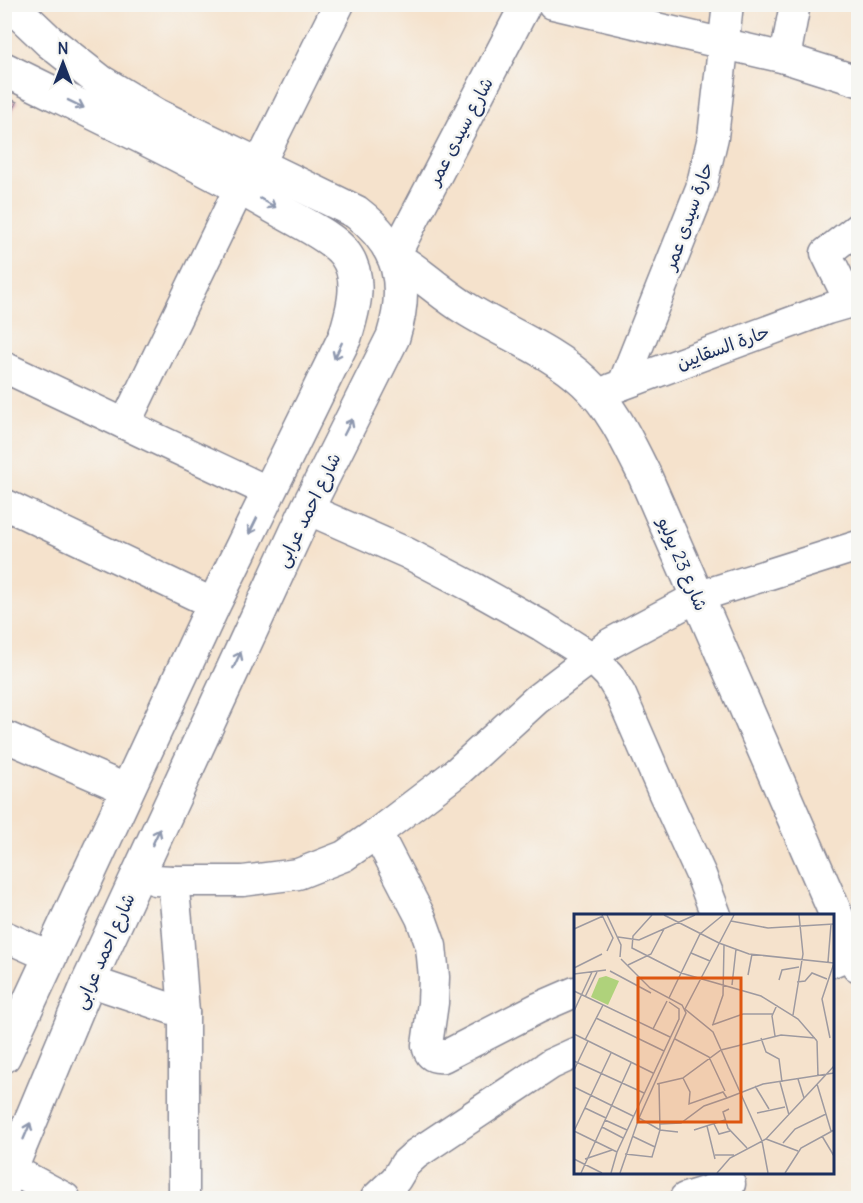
<svg xmlns="http://www.w3.org/2000/svg" width="863" height="1203" font-family="Delius,'Playpen Sans Arabic',sans-serif">
<style>
.building{fill:#d191ac}
.lines{fill:none;stroke-linecap:round;stroke-linejoin:round}
.street-casing{stroke:#888895;stroke-width:33}
.secondary-casing{stroke:#888895;stroke-width:36}
.street{stroke:#fff;stroke-width:30}
.secondary{stroke:#fff;stroke-width:33}
.oneway{stroke:#8d97ae}
.labels{text-anchor:middle;dominant-baseline:central;stroke-width:5;stroke-linejoin:round;paint-order:stroke}
.street-label{font-size:18px;fill:#1b2f5e;stroke:#f6f6f2}
.inset-road{fill:none;stroke:#9e9aa0;stroke-width:1.5}
.view{fill:#de5710;fill-opacity:0.15;stroke:#de5710;stroke-width:3}
.inset-edge{fill:none;stroke:#1b2f5e;stroke-width:3}
</style>
<rect width="100%" height="100%" fill="#f6f6f2"/>
<filter id="ink" filterUnits="userSpaceOnUse"><feTurbulence type="fractalNoise" baseFrequency=".0167" numOctaves="2"/><feDisplacementMap in="SourceGraphic" scale="12" xChannelSelector="R" yChannelSelector="G"/><feConvolveMatrix kernelMatrix="1 2 1 2 8 2 1 2 1" color-interpolation-filters="sRGB"/></filter>
<filter id="wash" filterUnits="userSpaceOnUse"><feTurbulence type="fractalNoise" baseFrequency=".008" numOctaves="4" result="noise"/><feDisplacementMap in="SourceGraphic" scale="24" xChannelSelector="R" yChannelSelector="G"/><feGaussianBlur stdDeviation="1.35" result="paint"/><feColorMatrix in="noise" values="0 0 0 0 0 0 0 0 0 0 0 0 0 0 0 0 0 1.4 0 .05"/><feComposite in="paint" operator="in"/></filter>
<g filter="url(#wash)">
<rect width="100%" height="100%" fill="#f5e2cc"/>
<g id="blocks">
<polygon class="building" points="4,96 17,102 4,129"/>
</g>
</g>
<g filter="url(#ink)">
<use href="#blocks" fill-opacity="0" stroke="#888895" stroke-width="1.5"/>
<g class="lines">
<g class="street-casing">
<g id="street">
<polyline points="553,4 785,58 858,81"/>
<polyline points="785,58 795,4"/>
<polyline points="259,165 339,4"/>
<polyline points="394,257 526,4"/>
<polyline points="850,302 826,253 858,228"/>
<polyline points="4,367 269,492"/>
<polyline points="623,384 701,188 713,137 728,4"/>
<polyline points="611,389 827,309 858,300"/>
<polyline points="125,424 240,187"/>
<polyline points="4,504 214,604"/>
<polyline points="307,509 407,553 474,588 542,626 591,657 609,675 621,695 664,794 701,875 716,915"/>
<polyline points="4,736 128,790"/>
<polyline points="155,880 173,881 243,881 298,874 344,856 377,833"/>
<polyline points="173,881 177,921 184,1013 184,1198"/>
<polyline points="4,936 51,957"/>
<polyline points="832,962 858,951"/>
<polyline points="89,981 184,1013"/>
<path d="M 575,992 L 538,1008 L 443,1057 C 433,1058 429,1055 427,1045 L 433,1003 L 434,977 L 431,946 L 421,918 L 377,833 L 457,772 L 537,699 L 611,643 L 697,597 L 858,546"/>
<polyline points="11,1169 65,1198"/>
<polyline points="376,1198 396,1179 405,1164 416,1154 551,1064 575,1053"/>
<polyline points="685,1198 730,1184"/>
</g>
</g>
<g class="secondary-casing">
<g id="secondary">
<path d="M 4,69 C 97,115 191,159 281,211 C 299,222 333,237 345,254 C 363,278 353,311 345,337 L 214,604 L 4,1056"/>
<path d="M 394,257 C 403,263 412,268 420,275 C 436,287 451,300 468,310 C 507,334 552,351 585,382 C 612,407 628,442 644,474 L 858,965"/>
<path d="M 4,1185 L 89,981 L 307,509 L 393,337 C 409,285 401,246 356,212 L 156,115 L 101,82 L 50,42 L 10,4"/>
</g>
</g>
<use href="#street" class="street"/>
<use href="#secondary" class="secondary"/>
</g>
<defs><path id="oneway-shaft" d="M-6 0H5M1.5-3L5.5 0L1.5 3" fill="none" stroke-width="1.6" stroke-linecap="round" stroke-linejoin="round" transform="scale(1.5)"/></defs>
<g class="oneway">
<use href="#oneway-shaft" transform="translate(76 104) rotate(26)"/>
<use href="#oneway-shaft" transform="translate(268 203) rotate(30)"/>
<use href="#oneway-shaft" transform="translate(338 351) rotate(115)"/>
<use href="#oneway-shaft" transform="translate(348 427) rotate(-63)"/>
<use href="#oneway-shaft" transform="translate(253 526) rotate(116)"/>
<use href="#oneway-shaft" transform="translate(237 660) rotate(-65)"/>
<use href="#oneway-shaft" transform="translate(156 837) rotate(-65)"/>
<use href="#oneway-shaft" transform="translate(27 1131) rotate(-67)"/>
</g>
</g>
<g class="labels">
<g class="street-label">
<text transform="translate(460 131) rotate(-62)">شارع سيدى عمر</text>
<text transform="translate(688 216) rotate(-70)">حارة سيدى عمر</text>
<text transform="translate(723 347) rotate(-20)">حارة السقايين</text>
<text transform="translate(308 510) rotate(-64)">شارع احمد عرابى</text>
<text transform="translate(683 564) rotate(67)">شارع 23 يوليو</text>
<text transform="translate(104 951) rotate(-66)">شارع احمد عرابى</text>
</g>
</g>
<g transform="translate(574 914)">
<rect width="260" height="260" fill="#f5e2cc"/>
<path d="M 32,62 L 45,67 L 34,91 L 17,83 L 25,64 Z" fill="#afd27b"/>
<path class="inset-road" d="M 28,1 L 39,24 L 33,37M 33,1 L 47,31 L 46,43M 78,1 L 59,22 L 58,34 L 107,59 L 187,82 L 224,105 L 243,127M 90,1 L 145,29 L 175,40 L 260,49M 160,1 L 111,95 L 139,118 L 188,227 L 194,259M 157,7 L 194,14 L 260,10M 0,15 L 29,2M 44,23 L 65,26 L 121,1M 117,39 L 136,47M 254,48 L 257,10M 54,51 L 77,40 L 90,15M 0,54 L 28,40M 36,57 L 77,79M 0,60 L 32,56M 174,61 L 178,40M 205,66 L 208,56 L 225,53M 223,68 L 231,67 L 238,59 L 253,65M 158,71 L 162,35M 0,77 L 96,123M 11,83 L 23,58M 95,84 L 126,20 L 149,1M 0,97 L 18,58M 219,101 L 229,40 L 225,1M 22,104 L 90,137M 139,110 L 149,81 L 150,31M 138,111 L 169,100 L 199,100M 79,115 L 93,87M 0,120 L 79,159M 201,122 L 198,102 L 203,91M 187,124 L 192,138 L 205,145 L 208,168M 241,124 L 207,121 L 147,136 L 109,164 L 116,178 L 115,190 L 149,178 L 153,184 L 189,170 L 260,159M 256,124 L 248,85 L 260,49M 101,125 L 135,143 L 151,177M 11,126 L 29,91M 243,127 L 244,162M 0,147 L 70,179M 0,156 L 14,127M 224,165 L 230,184M 206,168 L 215,201M 83,170 L 109,164M 243,170 L 257,217M 181,172 L 195,195M 0,173 L 59,202M 11,194 L 32,204M 155,195 L 149,198 L 154,214 L 173,234M 183,199 L 211,193M 65,204 L 86,216 L 104,218M 31,206 L 53,216M 86,210 L 107,209 L 130,192 L 153,184M 140,210 L 145,220 L 156,217M 133,212 L 141,245M 28,213 L 49,224M 120,216 L 151,206M 0,217 L 37,139M 0,217 L 43,238M 58,222 L 81,233M 248,222 L 260,242M 192,225 L 224,237M 209,229 L 221,215 L 252,200M 51,240 L 78,243 L 86,216 L 85,170M 141,241 L 160,241M 0,245 L 28,259M 11,245 L 38,236M 7,259 L 57,149M 37,259 L 43,238 L 105,105 L 105,95 L 95,88M 46,259 L 65,204 L 112,99 L 108,91 L 76,74 L 47,45M 143,259 L 156,244 L 192,225 L 260,152M 211,259 L 227,234 L 260,216"/>
<path class="view" d="M 64,64 L 167,64 L 167,208 L 64,208 Z"/>
<rect width="260" height="260" class="inset-edge"/>
</g>
<rect width="863" height="1203" fill="none" stroke="#f6f6f2" stroke-width="24"/>
<g transform="translate(63 63)" stroke="#f6f6f2" stroke-width="4.5" paint-order="stroke">
<path d="M0-4.5L10 22L0 15L-10 22Z" fill="#1b2f5e"/>
<text y="-9" font-size="16" font-weight="bold" text-anchor="middle" fill="#1b2f5e">N</text>
</g>
</svg>
